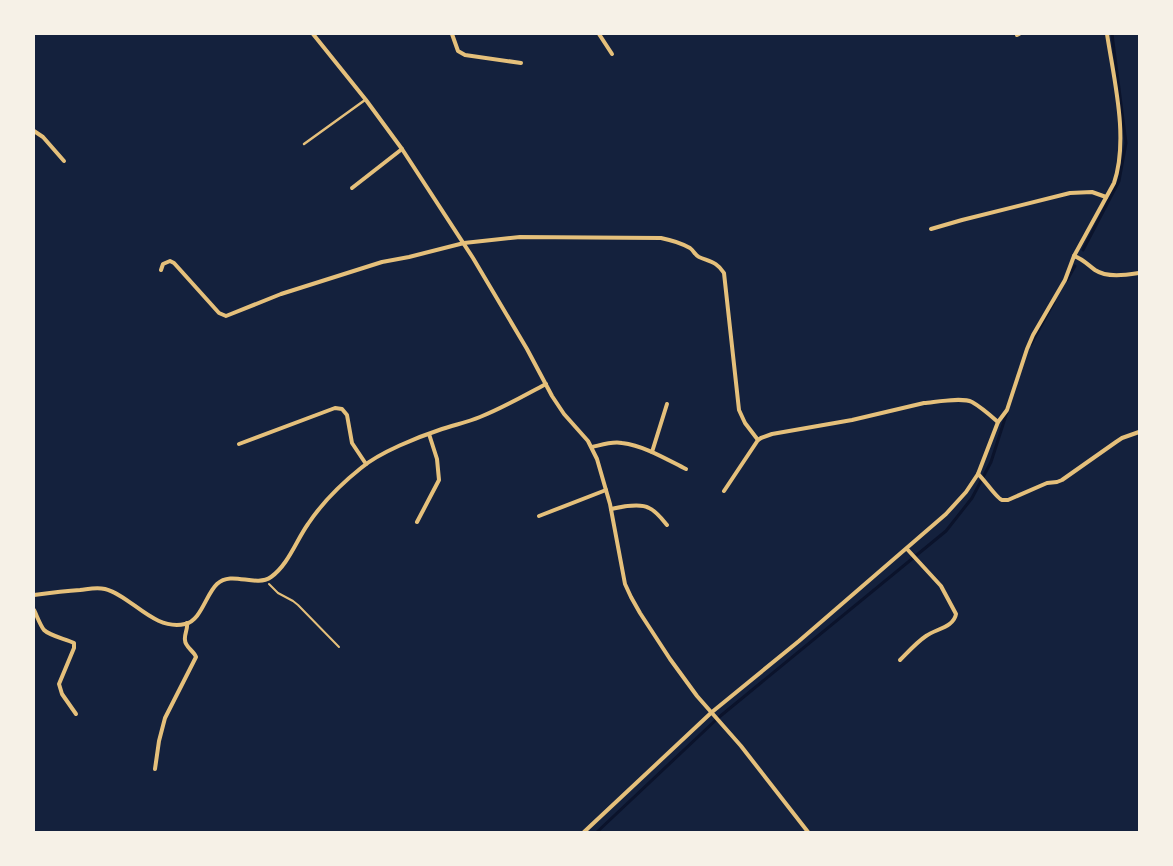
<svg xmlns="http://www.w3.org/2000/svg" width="1173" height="866" font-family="'Noto Sans',sans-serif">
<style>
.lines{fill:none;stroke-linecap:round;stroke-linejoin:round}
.stream{stroke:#0b132b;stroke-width:3}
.path{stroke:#e5c07b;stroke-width:2}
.service{stroke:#e5c07b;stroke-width:2.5}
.minor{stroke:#e5c07b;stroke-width:4}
</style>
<rect width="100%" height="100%" fill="#14213d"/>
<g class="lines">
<g class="stream">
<polyline points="1083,250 1119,181 1126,143 1112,34"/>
<polyline points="1067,280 1075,266"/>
<polyline points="1031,344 1054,302"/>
<polyline points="597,832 718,718 946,531 972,498 991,462 1007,412"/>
</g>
<polyline class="path" points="269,584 278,593 293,601 298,605 339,647"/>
<polyline class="service" points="304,144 365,100"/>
<g class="minor">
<polyline points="313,34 366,100 402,149 473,258 527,349 552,396 564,414 588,441 597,459 610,504 625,584 631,597 640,613 670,659 697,696 741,746 808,832"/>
<polyline points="452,34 458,51 465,55 521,63"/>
<polyline points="599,34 612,54"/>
<polyline points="1017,35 1019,34"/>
<polyline points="34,131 43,137 64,161"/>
<polyline points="352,188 402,149"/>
<polyline points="931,229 962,220 1070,193 1092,192 1106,197"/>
<path d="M 1074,256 C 1083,259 1088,265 1095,270 C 1107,278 1126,275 1139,273"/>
<path d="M 161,270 L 163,264 L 170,261 L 174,263 L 219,313 L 226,316 L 281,294 L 382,262 L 409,257 L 464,243 L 520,237 L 661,238 C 671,240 681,243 690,248 C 694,251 695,255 699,257 C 711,262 717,262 724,273 L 739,410 L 745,423 L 758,440"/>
<polyline points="239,444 335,408 342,409 347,415 352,443 366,464"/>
<path d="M 592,447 C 601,445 612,441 622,443 C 645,446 666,459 686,469"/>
<polyline points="652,452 667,404"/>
<path d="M 978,474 C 984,479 997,499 1002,500 C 1004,500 1006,500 1008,500 L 1047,483 L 1057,482 L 1062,480 L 1116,442 L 1122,438 L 1139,432"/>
<path d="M 724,491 L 758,440 L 761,438 L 772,434 L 852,420 L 924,403 C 936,402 962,397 972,402 C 981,407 990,415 998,422"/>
<path d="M 611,509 C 620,507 640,503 649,508 C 656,511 662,519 667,525"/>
<polyline points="539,516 606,490"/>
<polyline points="417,522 439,480 437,459 429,434"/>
<path d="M 34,595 C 49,593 65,591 80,590 C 89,589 96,587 105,589 C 132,596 153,631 185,624 C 201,621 206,594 217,584 C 232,570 255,588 271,577 C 288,565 296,541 308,524 C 322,503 341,484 361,468 C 380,452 418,437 442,429 C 454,425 468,422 480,417 C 503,408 525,395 546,384"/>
<path d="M 34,610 C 37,616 40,625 44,630 C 50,636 66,639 74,643 L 74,648 L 59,684 L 62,694 L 76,714"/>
<path d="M 900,660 C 908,652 917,642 926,636 C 936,629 954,627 956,614 L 941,586 L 907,549"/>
<path d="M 155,769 L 159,741 L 165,718 L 196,657 C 194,651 185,647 185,640 C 184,635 188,629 187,623"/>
<path d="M 584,832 L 712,712 L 799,641 L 946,514 L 966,492 L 978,474 L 998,422 L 1007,410 L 1027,349 L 1033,335 L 1065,280 L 1074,256 L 1114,183 C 1129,139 1114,80 1107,34"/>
</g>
</g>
<rect width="1173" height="866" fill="none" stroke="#f6f1e7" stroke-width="70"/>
</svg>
